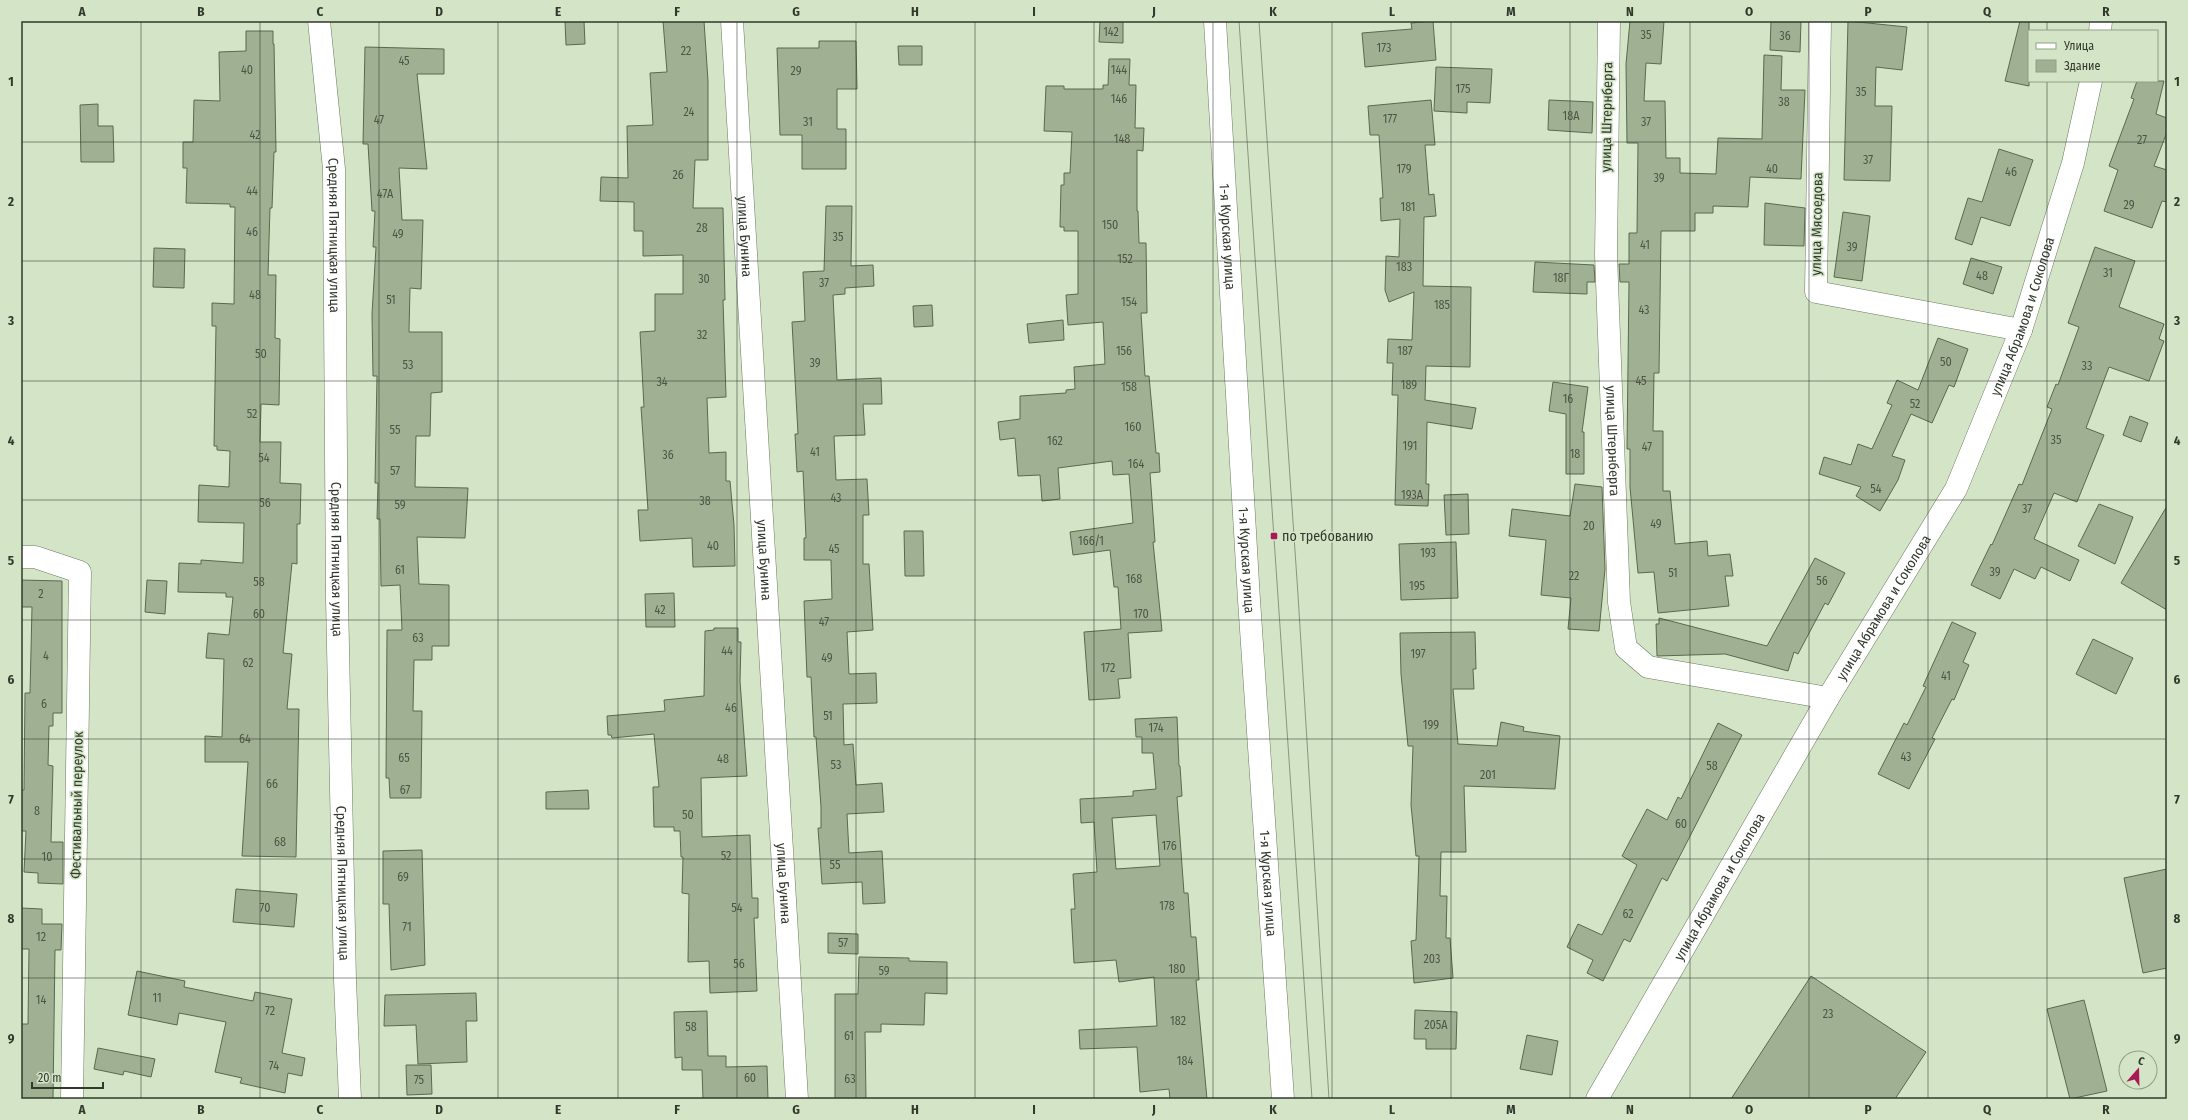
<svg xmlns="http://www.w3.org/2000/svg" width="2188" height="1120" font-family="'Fira Sans Condensed',sans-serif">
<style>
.building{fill:#a0b193;stroke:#5a694e;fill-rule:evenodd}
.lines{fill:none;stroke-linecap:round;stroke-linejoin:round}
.minor-casing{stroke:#6b7b5f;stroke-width:23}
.minor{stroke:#fff;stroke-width:22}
.tram{stroke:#899680;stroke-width:1}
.grid{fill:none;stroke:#31382c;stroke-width:1;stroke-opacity:0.55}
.poi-dot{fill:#a91955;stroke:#d3e5c6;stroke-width:1.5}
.labels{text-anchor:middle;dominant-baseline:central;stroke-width:3;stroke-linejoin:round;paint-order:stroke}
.number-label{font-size:12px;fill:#4d5646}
.street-label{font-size:14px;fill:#31382c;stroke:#d3e5c6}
.poi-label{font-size:14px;fill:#31382c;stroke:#d3e5c6;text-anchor:start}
.neatline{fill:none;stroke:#31382c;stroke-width:1.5}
.grid-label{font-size:13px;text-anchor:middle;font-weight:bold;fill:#31382c}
</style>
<rect width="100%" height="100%" fill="#d3e5c6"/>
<g class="building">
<polygon points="565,21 584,21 585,44 566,45"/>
<polygon points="663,21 704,21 708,81 708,160 695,160 693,208 723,208 725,300 723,300 726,397 707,398 709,453 726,452 726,481 730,481 734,525 735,566 693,567 692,538 640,541 638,510 648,510 641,407 644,407 640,332 655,331 655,294 683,294 683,255 643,256 643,231 634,231 634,202 600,201 601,177 628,178 627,126 653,125 650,73 667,72"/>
<polygon points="1100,21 1123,21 1123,43 1099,42"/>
<polygon points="1433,21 1436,60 1365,67 1362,33 1412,29 1411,23"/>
<polygon points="1630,21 1664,21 1661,64 1646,63 1644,101 1665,101 1666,158 1680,158 1680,173 1716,174 1718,138 1762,139 1764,55 1782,56 1781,90 1805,90 1801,179 1750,177 1748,207 1713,206 1713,213 1695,213 1695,231 1661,231 1659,373 1654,373 1653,431 1663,431 1663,491 1670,491 1675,544 1707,541 1708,556 1730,554 1733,576 1725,576 1729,606 1658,613 1654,572 1638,573 1630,487 1630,449 1627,449 1629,282 1620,282 1619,264 1629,264 1629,233 1637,233 1638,143 1627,143 1626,64"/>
<polygon points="1771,21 1801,21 1800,52 1770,50"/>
<polygon points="1848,21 1907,27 1902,70 1876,67 1875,106 1892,106 1890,181 1844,180"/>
<polygon points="2020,21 2029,21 2029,86 2005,81"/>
<polygon points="246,31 273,31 273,44 274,44 276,152 274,152 272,208 270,208 268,275 276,275 275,338 280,339 279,405 261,404 260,442 281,442 280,483 301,484 300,524 297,524 297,564 292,563 283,653 292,654 287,709 299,709 296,857 242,856 248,762 205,762 205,736 222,737 224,659 206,658 208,633 229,635 233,597 226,597 226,593 178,592 179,563 201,564 201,560 243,563 244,523 198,522 199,485 229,487 230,451 217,450 217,446 214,446 216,326 212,326 212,303 234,304 235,207 230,207 230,204 186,203 187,168 183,168 183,142 193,142 194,100 220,101 219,52 246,51"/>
<polygon points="819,41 856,41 857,89 837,89 837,129 846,129 846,169 802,169 802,135 780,135 777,48 819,48"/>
<polygon points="898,46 922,46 922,65 899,65"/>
<polygon points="365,47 444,49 444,74 417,74 427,169 399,168 402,220 423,220 421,289 410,288 409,332 442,332 442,392 431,393 430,436 416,436 415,487 468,488 465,538 417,537 419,584 449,585 449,646 432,646 432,660 414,660 413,711 422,711 421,798 390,798 389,778 386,778 387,630 402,630 400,585 381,586 380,519 377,519 378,483 375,483 377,376 373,376 372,314 376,247 373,247 375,211 372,211 368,144 363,144"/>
<polygon points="1109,59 1130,59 1129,85 1136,85 1135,128 1144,128 1143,151 1137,150 1137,211 1138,211 1139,243 1146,243 1147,313 1141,313 1145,376 1149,376 1156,453 1159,453 1160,472 1150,473 1155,542 1153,542 1162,631 1128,633 1131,678 1118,679 1120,698 1089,700 1084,632 1121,629 1118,587 1114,587 1110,550 1073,555 1070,532 1133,523 1129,474 1113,475 1112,461 1058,468 1060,499 1042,501 1040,475 1018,476 1015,438 1000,440 998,422 1020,419 1020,396 1066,393 1066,390 1075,389 1074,367 1105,364 1103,322 1068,325 1066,295 1078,294 1078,231 1064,231 1064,227 1060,227 1061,185 1064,185 1064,173 1070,173 1072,132 1044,131 1046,86 1064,86 1064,89 1103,89 1103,85 1108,85"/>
<polygon points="1436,67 1492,69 1490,103 1467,102 1467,113 1434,111"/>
<polygon points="2137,81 2164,81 2156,114 2167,118 2167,132 2154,166 2167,170 2167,202 2162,201 2152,228 2104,211 2118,170 2109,166 2134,99 2131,98"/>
<polygon points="1431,100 1435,145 1425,145 1429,195 1434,194 1436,216 1424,217 1423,286 1471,287 1470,367 1426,366 1425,400 1476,408 1472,429 1427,422 1426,484 1429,484 1428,506 1395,505 1398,395 1392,395 1393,363 1387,363 1388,339 1412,340 1414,292 1389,302 1385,290 1386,256 1399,257 1400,219 1381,221 1380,198 1383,198 1379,135 1370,135 1368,106"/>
<polygon points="1549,100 1593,102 1592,133 1548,130"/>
<polygon points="98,104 98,126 113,126 114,162 81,162 80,105"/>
<polygon points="1999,149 2033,160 2010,226 1981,217 1972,245 1955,239 1968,198 1982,202"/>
<polygon points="1765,203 1805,208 1804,246 1764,245"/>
<polygon points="826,206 852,206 851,266 873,265 874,286 845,288 845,294 833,295 837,380 881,378 882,404 863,404 865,435 834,436 836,480 867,479 869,515 863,515 863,564 869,564 873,630 847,632 849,674 876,673 877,703 843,704 844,745 853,744 856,785 882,783 884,812 847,814 849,853 882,851 885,903 863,904 862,882 822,884 818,828 821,828 821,807 816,737 814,737 811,677 807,677 804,601 832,599 831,560 804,560 804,538 806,538 803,471 797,472 795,434 798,434 792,322 805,321 803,272 824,271"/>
<polygon points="1843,212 1870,216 1862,281 1834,277"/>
<polygon points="2095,247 2135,261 2119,307 2164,324 2159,339 2164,341 2149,381 2109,367 2086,428 2104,435 2077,502 2054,493 2034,539 2079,560 2070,581 2041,567 2035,579 2014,569 2000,599 1971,585 1991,544 1992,545 2019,484 2022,485 2052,409 2047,407 2056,384 2058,385 2079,327 2068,323"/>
<polygon points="154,248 185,249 184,288 153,287"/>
<polygon points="1971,258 2002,267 1993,294 1963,284"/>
<polygon points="1535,262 1594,265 1595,282 1587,282 1587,294 1533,292"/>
<polygon points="932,305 933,326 914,327 913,306"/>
<polygon points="1063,320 1064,340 1029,343 1027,324"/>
<polygon points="1938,338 1968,349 1954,387 1949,385 1932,423 1911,414 1892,456 1905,460 1898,480 1880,511 1856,496 1861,487 1819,474 1824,457 1851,465 1858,444 1872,449 1892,405 1887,403 1897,380 1918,390"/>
<polygon points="1553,382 1588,387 1582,432 1584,432 1584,474 1566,474 1566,414 1549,411"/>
<polygon points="2130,416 2148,423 2141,442 2123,435"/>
<polygon points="1575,484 1602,487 1605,569 1599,631 1568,629 1571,598 1541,595 1546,540 1509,536 1512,509 1570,516"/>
<polygon points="1468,494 1469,534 1446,535 1444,495"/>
<polygon points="2099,504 2133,517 2115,564 2078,546"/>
<polygon points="2167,506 2167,610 2121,583"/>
<polygon points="904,531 923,531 924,576 905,576"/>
<polygon points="1456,542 1458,598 1401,600 1399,544"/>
<polygon points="1815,558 1845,573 1828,605 1825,603 1798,654 1794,652 1788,671 1725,654 1657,656 1656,624 1659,624 1659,618 1767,646"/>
<polygon points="21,580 62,581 62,713 53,713 53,726 49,726 48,765 53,766 51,842 63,842 63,884 38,883 38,873 24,872 26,831 21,831 21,790 24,790 25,693 30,693 32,607 21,607"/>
<polygon points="147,580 167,581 165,614 145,612"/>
<polygon points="674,593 675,627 646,627 645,594"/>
<polygon points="1952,622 1976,633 1963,662 1969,665 1954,700 1952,699 1932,738 1935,739 1909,789 1878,774 1904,723 1907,725 1926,687 1923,686"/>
<polygon points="714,628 738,628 738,642 741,642 740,681 747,776 701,778 702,837 750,835 752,898 758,898 758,918 754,918 757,991 710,993 709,961 688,962 689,894 682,893 683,857 681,857 680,831 674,831 674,827 654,827 653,787 659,787 654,734 612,738 611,735 608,735 607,716 665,711 664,700 704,696 705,631 714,630"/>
<polygon points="1475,632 1476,669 1473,669 1474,689 1453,689 1458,744 1497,746 1501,722 1524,727 1523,731 1560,736 1555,789 1464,786 1466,852 1441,852 1440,896 1447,896 1446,938 1450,938 1453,978 1414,983 1411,941 1416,940 1419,856 1416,856 1411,805 1413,746 1408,746 1401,674 1400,633"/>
<polygon points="2093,639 2133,658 2116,694 2076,674"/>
<path d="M 1177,717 L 1179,766 L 1180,766 L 1182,796 L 1177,797 L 1184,893 L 1188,893 L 1191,937 L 1196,937 L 1199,980 L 1196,980 L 1207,1099 L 1170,1099 L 1169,1089 L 1140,1092 L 1137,1047 L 1080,1049 L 1079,1030 L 1157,1026 L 1154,977 L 1119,982 L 1116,960 L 1074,963 L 1071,909 L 1075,909 L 1073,874 L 1097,872 L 1094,822 L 1081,823 L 1080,799 L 1133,796 L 1133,791 L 1156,789 L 1153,753 L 1142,753 L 1142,737 L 1136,737 L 1135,719 ZM 1156,815 L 1160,866 L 1116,869 L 1112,818 Z"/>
<polygon points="1718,723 1742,735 1667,881 1662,878 1630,942 1624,939 1603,981 1587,973 1593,960 1567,947 1578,924 1602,935 1637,865 1622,856 1647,809 1667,820 1678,797 1681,799"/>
<polygon points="588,790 589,809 546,809 546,792"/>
<polygon points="422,850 425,965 391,970 389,904 383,904 383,851"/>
<polygon points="2167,869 2167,968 2143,973 2124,878"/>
<polygon points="236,889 297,894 294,927 233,922"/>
<polygon points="21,908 42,909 42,924 62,924 61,950 55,950 53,1099 21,1099 21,1024 28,1024 29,949 21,949"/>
<polygon points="828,933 858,934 858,954 828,953"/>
<polygon points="859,957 909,958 909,961 947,962 947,994 925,993 924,1025 881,1024 881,1032 865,1032 866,1099 835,1099 835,994 858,994"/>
<polygon points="137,971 185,981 184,987 253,1001 255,992 292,999 282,1053 305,1058 302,1076 288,1073 285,1093 240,1083 242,1078 215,1072 226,1022 179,1013 177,1025 128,1015"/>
<polygon points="1811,976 1926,1052 1895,1099 1731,1099"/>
<polygon points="476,993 477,1021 466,1021 467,1062 418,1064 416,1025 384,1026 385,995"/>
<polygon points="2084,1000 2107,1091 2070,1099 2047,1009"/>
<polygon points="1415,1010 1457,1012 1456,1049 1426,1049 1426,1039 1414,1039"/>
<polygon points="707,1011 708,1056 726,1056 726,1067 767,1066 768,1099 703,1099 702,1070 682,1070 682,1057 675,1058 674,1012"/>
<polygon points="1527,1035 1558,1041 1552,1075 1520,1069"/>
<polygon points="98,1048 155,1059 151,1077 124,1071 123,1075 94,1069"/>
<polygon points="406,1065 431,1065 432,1094 407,1095"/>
</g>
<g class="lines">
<g class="minor-casing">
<g id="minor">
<path id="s1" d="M 319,21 L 334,169 L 337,599 L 345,980 L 350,1099"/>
<path id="s2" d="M 732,21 L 797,1099"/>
<path id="s3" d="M 1215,21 L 1249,600 L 1283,1099"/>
<path id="s4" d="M 1609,21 L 1606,255 L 1619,602 L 1626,648 L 1648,667 L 1828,698"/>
<polyline points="1820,21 1816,292 2021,330"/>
<polyline points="2100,31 2101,21"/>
<polyline points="21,557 35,557 80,572 72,1099"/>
<path id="s5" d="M 1597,1099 L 1828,698 L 1956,489 L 2021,330 L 2073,163 L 2091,81"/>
</g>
</g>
<use href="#minor" class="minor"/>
<g class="tram">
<polyline points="1239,21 1312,1099"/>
<polyline points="1259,21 1298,595 1329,1099"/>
</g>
</g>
<path class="grid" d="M 141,21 L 141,1099M 260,21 L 260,1099M 379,21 L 379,1099M 498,21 L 498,1099M 618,21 L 618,1099M 737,21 L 737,1099M 856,21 L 856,1099M 975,21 L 975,1099M 1094,21 L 1094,1099M 1213,21 L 1213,1099M 1332,21 L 1332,1099M 1451,21 L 1451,1099M 1570,21 L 1570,1099M 1690,21 L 1690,1099M 1809,21 L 1809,1099M 1928,21 L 1928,1099M 2047,21 L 2047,31M 2047,81 L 2047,1099M 21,142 L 2167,142M 21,261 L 2167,261M 21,381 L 2167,381M 21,500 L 2167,500M 21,620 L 2167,620M 21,739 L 2167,739M 21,859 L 2167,859M 21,978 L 2167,978"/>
<rect class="poi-dot" x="1270" y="532" width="8" height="8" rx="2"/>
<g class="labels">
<g class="number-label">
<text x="1111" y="32">142</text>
<text x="1646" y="35">35</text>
<text x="1785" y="36">36</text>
<text x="1384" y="48">173</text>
<text x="686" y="51">22</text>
<text x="404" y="61">45</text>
<text x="247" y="70">40</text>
<text x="1119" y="70">144</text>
<text x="796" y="71">29</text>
<text x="1463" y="89">175</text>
<text x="1861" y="92">35</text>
<text x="1119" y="99">146</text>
<text x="1784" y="102">38</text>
<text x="689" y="112">24</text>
<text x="1571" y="116">18А</text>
<text x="1390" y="119">177</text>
<text x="379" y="120">47</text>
<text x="808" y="122">31</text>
<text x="1646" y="122">37</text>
<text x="255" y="135">42</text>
<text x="1122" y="139">148</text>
<text x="2142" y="140">27</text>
<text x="1868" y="160">37</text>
<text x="1404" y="169">179</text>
<text x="1772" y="169">40</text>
<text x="2011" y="172">46</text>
<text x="678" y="175">26</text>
<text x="1659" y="178">39</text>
<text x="252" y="191">44</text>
<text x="385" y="194">47А</text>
<text x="2129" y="205">29</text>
<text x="1408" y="207">181</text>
<text x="1110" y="225">150</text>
<text x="702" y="228">28</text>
<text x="252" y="232">46</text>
<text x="398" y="234">49</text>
<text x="838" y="237">35</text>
<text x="1645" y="245">41</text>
<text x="1852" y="247">39</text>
<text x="1125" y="259">152</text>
<text x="1404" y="267">183</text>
<text x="2108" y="273">31</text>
<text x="1982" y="276">48</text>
<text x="1561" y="278">18Г</text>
<text x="704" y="279">30</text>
<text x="824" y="283">37</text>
<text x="255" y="295">48</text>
<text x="391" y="300">51</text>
<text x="1129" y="302">154</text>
<text x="1442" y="305">185</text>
<text x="1644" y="310">43</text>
<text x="702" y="335">32</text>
<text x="1124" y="351">156</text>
<text x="1405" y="351">187</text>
<text x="261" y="354">50</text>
<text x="1946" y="362">50</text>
<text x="815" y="363">39</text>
<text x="408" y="365">53</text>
<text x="2087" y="366">33</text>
<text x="1641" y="381">45</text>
<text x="662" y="382">34</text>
<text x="1409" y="385">189</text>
<text x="1129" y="387">158</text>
<text x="1568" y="399">16</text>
<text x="1915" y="404">52</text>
<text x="252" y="414">52</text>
<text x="1133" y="427">160</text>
<text x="395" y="430">55</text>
<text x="2056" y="440">35</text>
<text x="1055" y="441">162</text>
<text x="1410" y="446">191</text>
<text x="1647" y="447">47</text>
<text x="815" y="452">41</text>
<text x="1575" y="454">18</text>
<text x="668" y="455">36</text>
<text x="264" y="458">54</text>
<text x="1136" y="464">164</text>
<text x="395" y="471">57</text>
<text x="1876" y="489">54</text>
<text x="1412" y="495">193А</text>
<text x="836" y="498">43</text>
<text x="705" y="501">38</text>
<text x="265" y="503">56</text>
<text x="400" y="505">59</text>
<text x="2027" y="509">37</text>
<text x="1656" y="524">49</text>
<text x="1589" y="526">20</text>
<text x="1091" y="541">166/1</text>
<text x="713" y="546">40</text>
<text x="834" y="549">45</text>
<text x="1428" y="553">193</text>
<text x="400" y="570">61</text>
<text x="1995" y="572">39</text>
<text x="1673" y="573">51</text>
<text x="1574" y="576">22</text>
<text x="1134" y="579">168</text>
<text x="1822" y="581">56</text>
<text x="259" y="582">58</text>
<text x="1417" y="586">195</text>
<text x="41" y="594">2</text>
<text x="660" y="610">42</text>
<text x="259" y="614">60</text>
<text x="1141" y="614">170</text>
<text x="824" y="622">47</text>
<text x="418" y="638">63</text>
<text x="727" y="651">44</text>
<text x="1418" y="654">197</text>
<text x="46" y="656">4</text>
<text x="827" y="658">49</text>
<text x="248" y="663">62</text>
<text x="1108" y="668">172</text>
<text x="1946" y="676">41</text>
<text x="44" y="704">6</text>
<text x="731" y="708">46</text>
<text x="828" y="716">51</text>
<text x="1431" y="725">199</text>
<text x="1156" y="728">174</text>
<text x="245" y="739">64</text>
<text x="1906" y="757">43</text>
<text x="404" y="758">65</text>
<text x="723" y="759">48</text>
<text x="836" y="765">53</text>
<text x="1712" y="766">58</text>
<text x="1488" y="775">201</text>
<text x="272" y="784">66</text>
<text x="405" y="790">67</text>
<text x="37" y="811">8</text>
<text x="688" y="815">50</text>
<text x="1681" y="824">60</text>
<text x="280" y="842">68</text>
<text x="1169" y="846">176</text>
<text x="726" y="856">52</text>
<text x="47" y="857">10</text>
<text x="835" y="865">55</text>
<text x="403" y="877">69</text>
<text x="1167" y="906">178</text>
<text x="265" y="908">70</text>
<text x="737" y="908">54</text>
<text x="1628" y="914">62</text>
<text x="407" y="927">71</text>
<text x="41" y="937">12</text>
<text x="843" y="943">57</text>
<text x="1432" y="959">203</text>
<text x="739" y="964">56</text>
<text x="1177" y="969">180</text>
<text x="884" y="971">59</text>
<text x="157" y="998">11</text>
<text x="41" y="1000">14</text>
<text x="270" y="1011">72</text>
<text x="1828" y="1014">23</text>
<text x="1178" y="1021">182</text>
<text x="1436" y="1025">205А</text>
<text x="691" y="1027">58</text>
<text x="849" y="1036">61</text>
<text x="1185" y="1061">184</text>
<text x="274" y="1066">74</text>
<text x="750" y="1078">60</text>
<text x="850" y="1079">63</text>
<text x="419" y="1080">75</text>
</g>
<g class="street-label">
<text transform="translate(1607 117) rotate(-89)">улица Штернберга</text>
<text transform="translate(1817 224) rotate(-89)">улица Мясоедова</text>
<text stroke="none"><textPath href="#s1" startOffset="215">Средняя Пятницкая улица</textPath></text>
<text stroke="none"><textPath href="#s2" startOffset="216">улица Бунина</textPath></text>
<text stroke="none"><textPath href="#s3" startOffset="216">1-я Курская улица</textPath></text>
<text stroke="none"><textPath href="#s5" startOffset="893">улица Абрамова и Соколова</textPath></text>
<text stroke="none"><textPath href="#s4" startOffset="420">улица Штернберга</textPath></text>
<text stroke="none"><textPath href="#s1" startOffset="539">Средняя Пятницкая улица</textPath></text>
<text stroke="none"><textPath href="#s2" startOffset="540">улица Бунина</textPath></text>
<text stroke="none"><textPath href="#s3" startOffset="540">1-я Курская улица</textPath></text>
<text stroke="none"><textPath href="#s5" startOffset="569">улица Абрамова и Соколова</textPath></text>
<text transform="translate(77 805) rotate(-89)">Фестивальный переулок</text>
<text stroke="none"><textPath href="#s2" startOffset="864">улица Бунина</textPath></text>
<text stroke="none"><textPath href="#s3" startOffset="864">1-я Курская улица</textPath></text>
<text stroke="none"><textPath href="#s1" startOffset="863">Средняя Пятницкая улица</textPath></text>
<text stroke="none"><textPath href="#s5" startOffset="245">улица Абрамова и Соколова</textPath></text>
</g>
<g class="poi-label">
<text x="1282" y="536">по требованию</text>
</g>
</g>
<rect width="2188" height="1120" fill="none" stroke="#d3e5c6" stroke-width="44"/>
<rect x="2028" y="30" width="130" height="52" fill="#d3e5c6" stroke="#92a088"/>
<rect x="2036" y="43" width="20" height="6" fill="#ffffff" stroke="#92a088"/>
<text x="2064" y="50" font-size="12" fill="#31382c">Улица</text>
<rect x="2036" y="60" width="20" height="12" fill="#a0b193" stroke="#92a088"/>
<text x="2064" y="70" font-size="12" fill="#31382c">Здание</text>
<g transform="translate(2138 1070) rotate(20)"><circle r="19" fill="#d3e5c6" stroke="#92a088"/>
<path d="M0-3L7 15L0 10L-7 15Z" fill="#a91955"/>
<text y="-6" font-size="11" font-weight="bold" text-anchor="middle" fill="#31382c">С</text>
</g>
<path d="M32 1082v6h71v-6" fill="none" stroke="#31382c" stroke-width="2"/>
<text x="38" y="1082" font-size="12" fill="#31382c" stroke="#d3e5c6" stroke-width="3" paint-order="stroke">20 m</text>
<rect x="22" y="22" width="2144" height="1076" class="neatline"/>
<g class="grid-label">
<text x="82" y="16">A</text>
<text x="201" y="16">B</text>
<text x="320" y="16">C</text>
<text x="439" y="16">D</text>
<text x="558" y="16">E</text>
<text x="677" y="16">F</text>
<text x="796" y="16">G</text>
<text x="915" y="16">H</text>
<text x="1034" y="16">I</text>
<text x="1154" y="16">J</text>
<text x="1273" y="16">K</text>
<text x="1392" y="16">L</text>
<text x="1511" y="16">M</text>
<text x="1630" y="16">N</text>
<text x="1749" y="16">O</text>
<text x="1868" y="16">P</text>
<text x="1987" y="16">Q</text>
<text x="2106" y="16">R</text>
<text x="11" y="86">1</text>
<text x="2177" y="86">1</text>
<text x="11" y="206">2</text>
<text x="2177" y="206">2</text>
<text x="11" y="325">3</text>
<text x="2177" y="325">3</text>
<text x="11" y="445">4</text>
<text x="2177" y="445">4</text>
<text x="11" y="565">5</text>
<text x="2177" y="565">5</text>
<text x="11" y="684">6</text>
<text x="2177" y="684">6</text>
<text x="11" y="804">7</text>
<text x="2177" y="804">7</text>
<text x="11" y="923">8</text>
<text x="2177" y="923">8</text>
<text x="11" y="1043">9</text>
<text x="2177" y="1043">9</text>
<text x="82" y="1114">A</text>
<text x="201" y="1114">B</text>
<text x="320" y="1114">C</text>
<text x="439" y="1114">D</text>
<text x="558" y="1114">E</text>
<text x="677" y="1114">F</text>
<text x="796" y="1114">G</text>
<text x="915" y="1114">H</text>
<text x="1034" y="1114">I</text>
<text x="1154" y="1114">J</text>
<text x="1273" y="1114">K</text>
<text x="1392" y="1114">L</text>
<text x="1511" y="1114">M</text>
<text x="1630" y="1114">N</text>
<text x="1749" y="1114">O</text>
<text x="1868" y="1114">P</text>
<text x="1987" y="1114">Q</text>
<text x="2106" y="1114">R</text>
</g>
</svg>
